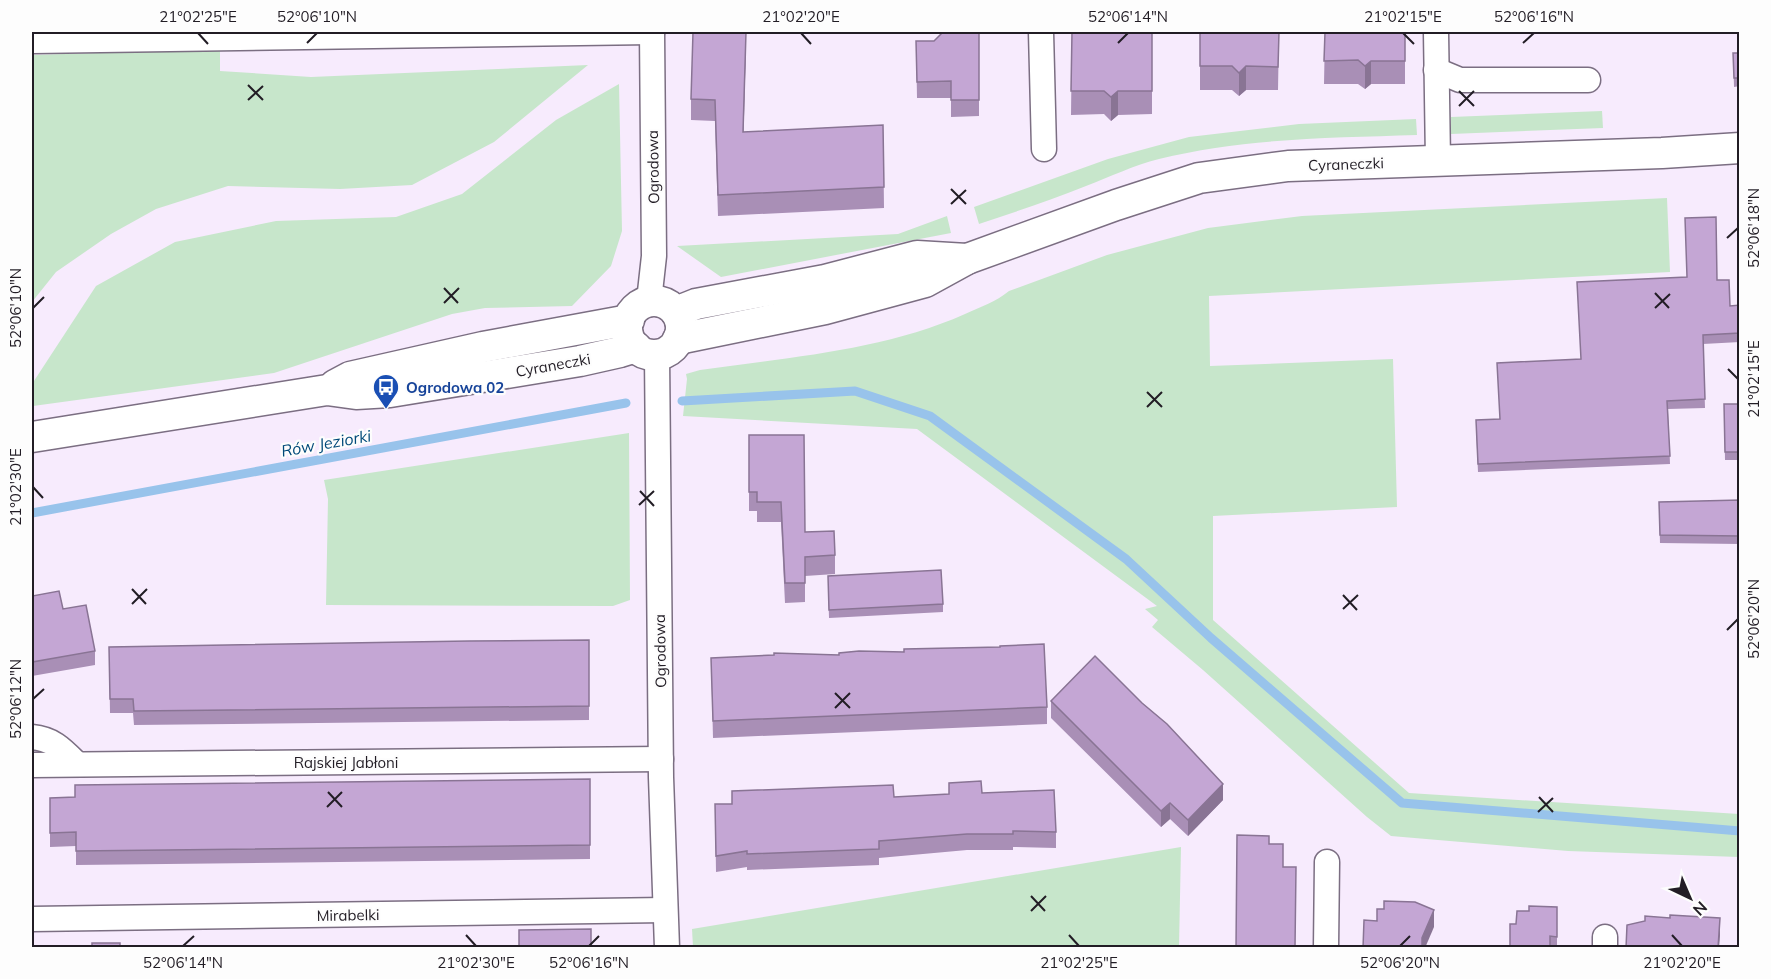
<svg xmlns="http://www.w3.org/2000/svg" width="1771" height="979" font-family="Mulish,sans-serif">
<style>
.green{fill:#c7e6cb}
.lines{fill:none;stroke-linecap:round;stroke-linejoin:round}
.stream{stroke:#98c3eb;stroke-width:9}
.minor-casing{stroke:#7b6e82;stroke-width:27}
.tertiary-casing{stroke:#7b6e82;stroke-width:33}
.minor{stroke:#fff;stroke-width:24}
.tertiary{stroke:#fff;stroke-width:30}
.wall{fill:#a98fb6}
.shaded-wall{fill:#897494}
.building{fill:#c4a6d4;stroke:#897494;stroke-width:1.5}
.ticks{fill:none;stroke:#221d25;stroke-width:2}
.labels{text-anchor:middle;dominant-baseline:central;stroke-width:4.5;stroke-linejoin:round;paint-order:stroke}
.street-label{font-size:15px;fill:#221d25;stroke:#fdfdfd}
.transit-label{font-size:15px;font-weight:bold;fill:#164399;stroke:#fdfdfd;text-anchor:start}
.water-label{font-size:16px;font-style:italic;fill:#004979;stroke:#fdfdfd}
.neatline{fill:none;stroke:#221d25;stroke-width:2}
.ticks-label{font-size:15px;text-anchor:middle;fill:#221d25}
</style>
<rect width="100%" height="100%" fill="#f7ebfd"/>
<g class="green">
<polygon points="220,49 220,71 311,77 588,65 494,142 412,185 340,189 228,186 156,209 111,234 56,272 32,302 32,55"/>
<polygon points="619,84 622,231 611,266 572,306 485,308 452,314 274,373 33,406 32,404 32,384 96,286 175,242 276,221 396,217 462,194 556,120"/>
<polygon points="1602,111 1603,128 1451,134 1451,117"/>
<path d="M 1416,119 L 1417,135 C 1330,138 1243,138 1159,159 C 1134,165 1110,177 1086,186 C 1051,200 1015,212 979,224 L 974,207 L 1108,159 L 1189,137 L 1299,124 Z"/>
<path d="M 1667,198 L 1670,272 L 1209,296 L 1210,366 L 1393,359 L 1397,507 L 1213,516 L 1213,620 L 1409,793 L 1739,814 L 1739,857 L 1568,851 L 1391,836 L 1367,817 L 1203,670 L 1152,627 L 1158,620 L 1145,609 L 1157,606 L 917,429 L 683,416 L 687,379 L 686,374 L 700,370 C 789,357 882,351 965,314 C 980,307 996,302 1009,291 L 1107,255 L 1208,228 L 1302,216 Z"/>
<polygon points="947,216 951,233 721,277 677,246 898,234"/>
<polygon points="629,433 630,600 613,606 326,605 328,499 324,480"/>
<polygon points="1181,847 1179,947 693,947 692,929"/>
</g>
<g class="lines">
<g class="stream">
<polyline points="682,401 855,391 930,416 1126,559 1211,638 1402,803 1740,831"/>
<polyline points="32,513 626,403"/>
</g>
<g class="minor-casing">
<g id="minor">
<polyline points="1041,32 1044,149"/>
<polyline points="1436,32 1438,161"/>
<polyline points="32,41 652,32"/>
<polyline points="1436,70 1460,80 1588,80"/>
<polyline points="649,301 654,256 652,32"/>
<polyline points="657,355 661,777 667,948"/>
<path d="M 32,737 C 53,739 62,749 77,764"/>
<polyline points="32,765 661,759"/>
<polyline points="32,919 665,910"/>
<polyline points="1326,948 1327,862"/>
<polyline points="1605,948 1605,937"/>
</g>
</g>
<g class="tertiary-casing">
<g id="tertiary">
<circle cx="654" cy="328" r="27"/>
<polyline points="676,312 696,304 825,280 917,256 967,259"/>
<polyline points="678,339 825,309 925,282 967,259 1116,205 1199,178 1288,166 1662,153 1740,148"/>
<polyline points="335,385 350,377 483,347 629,320"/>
<polyline points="32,437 327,390 356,394 390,392 580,361 620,352 636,347"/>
</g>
</g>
<use href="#minor" class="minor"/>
<use href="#tertiary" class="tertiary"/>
</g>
<g class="wall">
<polygon points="979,32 979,116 951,117 951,98 917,98 916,41 934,41"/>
<polygon points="1072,32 1152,32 1152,114 1118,115 1111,121 1104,114 1071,115"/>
<polygon points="1200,32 1279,32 1278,90 1246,90 1239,96 1232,90 1200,90"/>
<polygon points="1325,32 1405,32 1405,84 1371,84 1365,89 1358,84 1324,84"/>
<polygon points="746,45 743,132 883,125 884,208 718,216 715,121 691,120 691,99"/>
<polygon points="1733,53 1740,53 1740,86 1734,87"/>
<polygon points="1717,280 1730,306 1740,305 1740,342 1703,344 1705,408 1668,409 1670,464 1478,472 1476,428 1499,419 1581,359"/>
<polygon points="1724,404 1740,404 1740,460 1725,460"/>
<polygon points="749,435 805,532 835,555 835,574 805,576 805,602 785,603 781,522 757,522 757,511 749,511"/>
<polygon points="1740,500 1740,544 1660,543 1659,502"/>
<polygon points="828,584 943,604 943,612 829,618"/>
<polygon points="32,596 63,609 95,651 95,665 32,676"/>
<polygon points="589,640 589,720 134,725 133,713 110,713 109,647"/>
<polygon points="711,658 1047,707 1047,724 713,738"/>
<polygon points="1051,701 1223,800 1188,836 1170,819 1161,827 1051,718"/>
<polygon points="590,779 590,859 76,865 76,846 50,847 50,798"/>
<polygon points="732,791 894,797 982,793 1056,832 1056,848 1013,847 1013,850 967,850 879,858 879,865 747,870 747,867 716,872 715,804 732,804"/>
<polygon points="1557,907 1557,948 1510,948 1516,924 1529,911"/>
</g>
<g class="shaded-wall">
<polygon points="746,32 746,45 743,153 743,132"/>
<polygon points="1371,61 1371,84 1365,89 1365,66"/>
<polygon points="1246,66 1246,90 1239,96 1239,73"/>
<polygon points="1118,91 1118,115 1111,121 1111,97"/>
<polygon points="1223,784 1223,800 1188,836 1188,820"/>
<polygon points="1170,803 1170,819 1161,827 1161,811"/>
<polygon points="1434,910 1434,927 1425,948 1422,948 1422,938"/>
<polygon points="1720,918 1720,935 1719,948 1718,948"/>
</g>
<g class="building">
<polygon points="693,32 746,32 743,132 883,125 884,187 718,195 715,100 691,99"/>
<polygon points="943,32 979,32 979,100 951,100 951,81 917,82 916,41 934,41"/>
<polygon points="1072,32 1152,32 1152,91 1118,91 1111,97 1104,91 1071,91"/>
<polygon points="1200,32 1279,32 1278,67 1246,66 1239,73 1232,66 1200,66"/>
<polygon points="1325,32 1405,32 1405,61 1371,61 1365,66 1358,60 1324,61"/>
<polygon points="1733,53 1740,53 1740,78 1734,78"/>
<polygon points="1716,217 1717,280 1729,280 1730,306 1740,305 1740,333 1703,335 1705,399 1667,401 1670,456 1478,464 1476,420 1500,419 1497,363 1581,359 1577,282 1687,277 1685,218"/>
<polygon points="1724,404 1740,404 1740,452 1725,452"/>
<polygon points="749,435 804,435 805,532 834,531 835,555 805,557 805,583 785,583 781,502 757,502 757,492 749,492"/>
<polygon points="1740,500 1740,536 1660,535 1659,502"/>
<polygon points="941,570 943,604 829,610 828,576"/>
<polygon points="59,591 63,609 86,605 95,651 32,662 32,596"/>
<polygon points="589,640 589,706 134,711 133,699 110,699 109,647 469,641"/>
<polygon points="1044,644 1047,707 713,721 711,658 774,655 774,653 839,655 839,653 859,651 904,652 904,649 1000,647 1000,646"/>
<polygon points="1095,656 1142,703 1167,724 1223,784 1188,820 1170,803 1161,811 1051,701"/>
<polygon points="590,779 590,845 76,851 76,832 50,833 50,798 75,797 75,785"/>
<polygon points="981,781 982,793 1054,790 1056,832 1013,831 1013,834 967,834 879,841 879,849 747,854 747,851 716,856 715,804 732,804 732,791 893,785 894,797 949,794 949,783"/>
<polygon points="1237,835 1269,836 1269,844 1283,844 1283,867 1296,867 1295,948 1236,948"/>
<polygon points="1384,901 1415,902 1434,910 1422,938 1422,948 1363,948 1364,920 1377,921 1377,909 1384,909"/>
<polygon points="1529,906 1557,907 1557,937 1550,936 1550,948 1510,948 1510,924 1516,924 1517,911 1529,911"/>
<polygon points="1670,915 1720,918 1718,948 1626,948 1627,925 1645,921 1645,916 1670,918"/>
<polygon points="591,929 591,948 519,948 519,930"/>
<rect x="92" y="943" width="28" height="5"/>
</g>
<path class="ticks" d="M 198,33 L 208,44M 801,33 L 811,44M 1403,33 L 1414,44M 307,43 L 317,33M 1118,43 L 1128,33M 1523,43 L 1534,33M 248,85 L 263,100M 1459,91 L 1474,106M 248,100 L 263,86M 1459,106 L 1474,91M 951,189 L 966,204M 951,204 L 966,190M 1727,238 L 1738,228M 444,288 L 458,303M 1655,293 L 1669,308M 444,303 L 459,288M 33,308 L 44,297M 1655,308 L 1670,294M 1728,369 L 1738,379M 1147,392 L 1162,407M 1147,407 L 1162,392M 33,487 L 43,498M 640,491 L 654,506M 639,505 L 654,491M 132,589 L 146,604M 1343,595 L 1357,610M 132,604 L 147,589M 1343,609 L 1358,595M 1727,630 L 1738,619M 835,693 L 850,708M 33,699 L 44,689M 835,708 L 850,693M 328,792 L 342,807M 1539,797 L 1553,812M 327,807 L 342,792M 1538,812 L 1553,798M 1031,896 L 1045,911M 1031,911 L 1046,896M 466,935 L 476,946M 1069,935 L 1079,946M 1672,935 L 1682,946M 183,946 L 194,936M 589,946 L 599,936M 1400,946 L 1410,936"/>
<defs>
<g id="bus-pin" transform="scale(1.35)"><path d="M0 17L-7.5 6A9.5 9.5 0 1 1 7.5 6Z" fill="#1a4fb4" stroke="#fdfdfd"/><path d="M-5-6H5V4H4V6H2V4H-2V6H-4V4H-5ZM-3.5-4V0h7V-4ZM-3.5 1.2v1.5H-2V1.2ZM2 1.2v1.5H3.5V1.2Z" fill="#fff"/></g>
</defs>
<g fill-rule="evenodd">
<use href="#bus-pin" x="386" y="387"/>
</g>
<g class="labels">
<g class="street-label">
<text transform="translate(1346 164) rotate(-2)">Cyraneczki</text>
<text transform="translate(653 167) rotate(-91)">Ogrodowa</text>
<text transform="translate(553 365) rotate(-10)">Cyraneczki</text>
<text transform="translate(660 651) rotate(-91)">Ogrodowa</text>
<text x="346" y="762">Rajskiej Jabłoni</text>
<text transform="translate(348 915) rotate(-1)">Mirabelki</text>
</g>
<g class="transit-label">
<text x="406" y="387">Ogrodowa 02</text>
</g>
<g class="water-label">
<text transform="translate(326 443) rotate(-10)">Rów Jeziorki</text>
</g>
</g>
<rect width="1771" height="979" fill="none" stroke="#fdfdfd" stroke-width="66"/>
<g transform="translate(1690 898) rotate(136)" stroke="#fdfdfd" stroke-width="4.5" paint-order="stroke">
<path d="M0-4.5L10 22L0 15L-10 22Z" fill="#221d25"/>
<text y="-9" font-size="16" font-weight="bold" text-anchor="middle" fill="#221d25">N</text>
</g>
<rect x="33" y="33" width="1705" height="913" class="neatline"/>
<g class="ticks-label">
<text x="198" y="22">21°02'25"E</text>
<text x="317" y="22">52°06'10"N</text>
<text x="801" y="22">21°02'20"E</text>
<text x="1128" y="22">52°06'14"N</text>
<text x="1403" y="22">21°02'15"E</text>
<text x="1534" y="22">52°06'16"N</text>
<text transform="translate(1754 228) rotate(-90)" y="5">52°06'18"N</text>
<text transform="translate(16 308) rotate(-90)" y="5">52°06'10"N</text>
<text transform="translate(1754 379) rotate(-90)" y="5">21°02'15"E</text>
<text transform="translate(16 487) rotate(-90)" y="5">21°02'30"E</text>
<text transform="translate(1754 619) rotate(-90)" y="5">52°06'20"N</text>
<text transform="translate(16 699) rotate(-90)" y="5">52°06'12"N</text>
<text x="183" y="968">52°06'14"N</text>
<text x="476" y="968">21°02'30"E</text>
<text x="589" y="968">52°06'16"N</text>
<text x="1079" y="968">21°02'25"E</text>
<text x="1400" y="968">52°06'20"N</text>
<text x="1682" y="968">21°02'20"E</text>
</g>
</svg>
